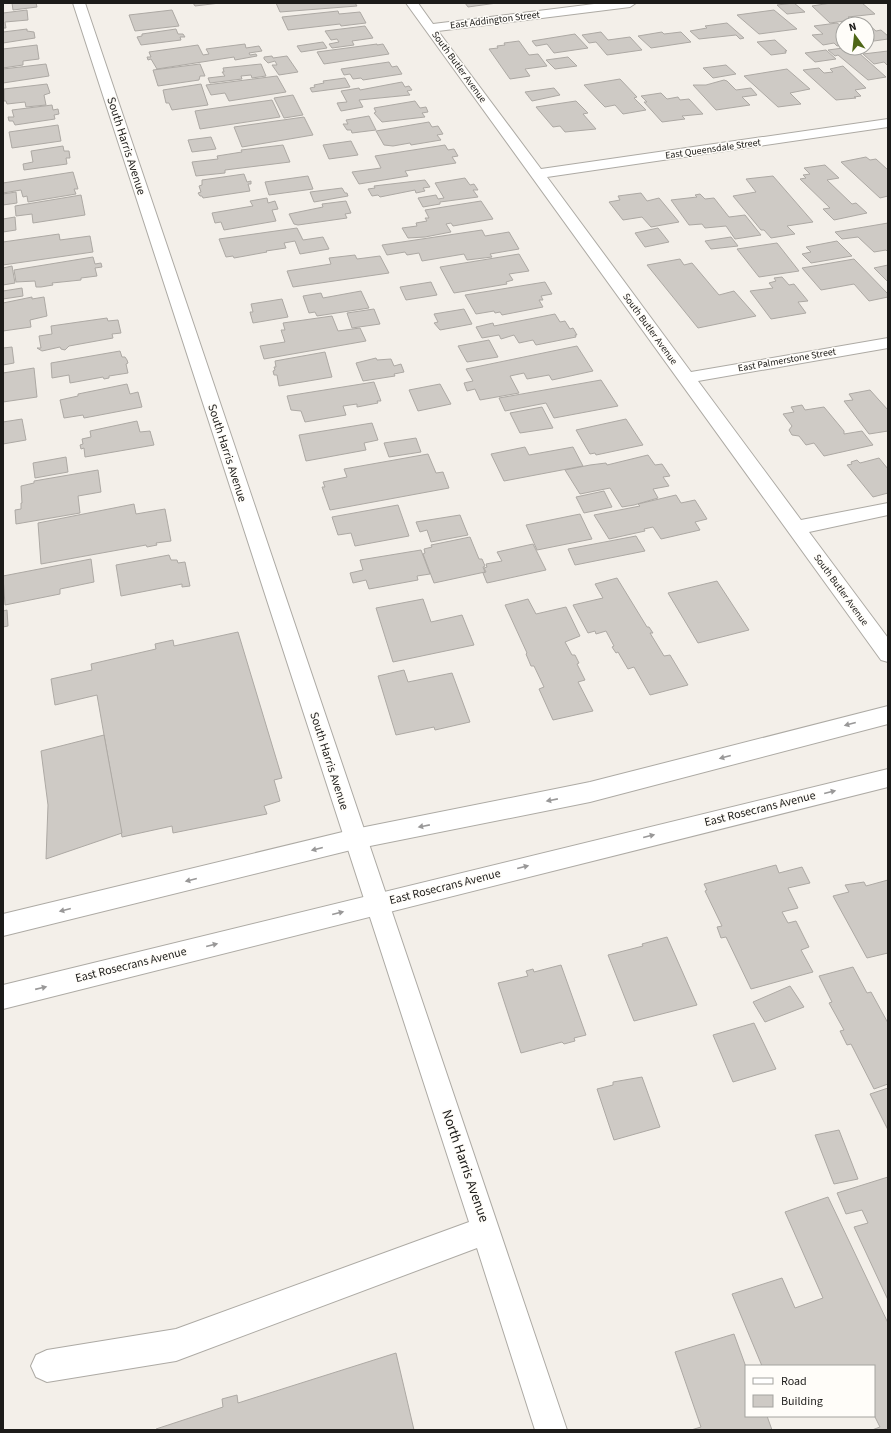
<svg xmlns="http://www.w3.org/2000/svg" width="891" height="1433" font-family="'Source Sans 3',sans-serif">
<style>
.building{fill:#cecac5;stroke:#ada9a4}
.lines{fill:none;stroke-linecap:round;stroke-linejoin:round}
.minor-casing{stroke:#adaaa4;stroke-width:2}
.major-casing{stroke:#adaaa4;stroke-width:2}
.minor{fill:#fff;fill-rule:evenodd}
.major{fill:#fff;fill-rule:evenodd}
.oneway{fill:#999898}
.labels{text-anchor:middle;dominant-baseline:central;stroke-width:3;stroke-linejoin:round;paint-order:stroke}
.far-street-label{font-size:10px;fill:#1c1b19;stroke:#fffdf9}
.street-label{font-size:12px;fill:#1c1b19;stroke:#fffdf9}
.near-street-label{font-size:14px;fill:#1c1b19;stroke:#fffdf9}
</style>
<rect width="100%" height="100%" fill="#f3efe9"/>
<g class="building">
<polygon points="12,3 36,3 37,7 13,10"/>
<polygon points="193,3 220,3 195,6"/>
<polygon points="276,3 355,3 357,6 280,12"/>
<polygon points="465,3 497,3 468,7"/>
<polygon points="794,3 805,12 787,14 777,5"/>
<polygon points="831,3 862,3 875,14 848,17 852,20 830,23 812,6"/>
<polygon points="27,10 28,20 5,22 6,28 3,28 3,13"/>
<polygon points="172,10 179,26 135,31 129,15"/>
<polygon points="774,10 797,29 759,34 737,15"/>
<polygon points="338,11 339,14 360,12 366,23 341,26 340,24 288,30 282,17"/>
<polygon points="727,23 744,38 740,39 736,35 699,39 690,31 707,28 705,26"/>
<polygon points="837,23 843,27 843,45 837,46 834,43 823,45 812,35 823,34 814,26"/>
<polygon points="866,24 868,24 876,31 881,30 888,36 888,39 867,42"/>
<polygon points="365,26 373,38 352,41 354,45 332,48 329,44 339,42 337,39 331,40 325,31"/>
<polygon points="27,29 27,31 34,32 35,38 3,43 3,32"/>
<polygon points="176,29 178,34 183,34 185,37 180,37 181,40 141,45 137,37 142,36 142,34"/>
<polygon points="601,32 608,40 630,37 642,50 607,55 596,42 589,43 582,35"/>
<polygon points="662,32 664,34 681,32 691,42 651,48 638,36"/>
<polygon points="575,34 588,48 554,53 547,44 536,46 532,41"/>
<polygon points="775,40 787,51 785,51 786,53 771,55 757,42"/>
<polygon points="519,41 529,55 538,54 547,66 525,69 530,76 510,79 489,49 498,48 497,46 505,45 504,43"/>
<polygon points="323,42 327,48 301,52 297,46"/>
<polygon points="245,44 246,48 259,46 262,51 249,53 250,55 256,54 257,56 235,60 234,57 157,69 151,59 148,60 147,57 151,57 149,52 198,45 203,55 209,54 206,49"/>
<polygon points="377,44 377,45 383,44 389,54 324,64 317,52"/>
<polygon points="37,45 39,59 23,61 23,65 3,68 3,49"/>
<polygon points="843,48 846,48 853,54 859,53 886,77 868,80 838,55 835,56 828,50"/>
<polygon points="826,50 836,59 815,62 805,53"/>
<polygon points="888,51 888,66 884,62 874,64 863,54"/>
<polygon points="272,56 273,58 287,56 298,72 279,75 272,65 277,65 275,61 268,63 264,59 264,57"/>
<polygon points="568,57 577,66 555,69 546,60"/>
<polygon points="389,62 392,67 397,66 402,74 363,80 361,78 353,79 350,74 344,75 341,69"/>
<polygon points="46,64 49,76 3,83 3,69"/>
<polygon points="200,64 205,76 200,76 199,80 158,86 153,70"/>
<polygon points="261,64 266,76 252,78 251,75 241,76 242,79 210,83 208,78 225,76 222,72 224,72 223,68"/>
<polygon points="726,65 736,74 713,78 703,68"/>
<polygon points="843,66 866,88 855,90 861,96 854,97 856,98 836,100 803,70 819,68 824,73 833,72 830,69"/>
<polygon points="787,69 810,89 790,93 801,104 778,107 744,76"/>
<polygon points="277,76 286,92 229,101 225,93 211,95 206,85"/>
<polygon points="345,78 350,87 312,92 310,88 315,87 314,85 324,83 323,81"/>
<polygon points="620,79 637,97 634,98 646,110 623,114 615,105 605,107 600,102 584,85"/>
<polygon points="724,80 727,81 736,90 751,88 757,95 742,97 750,105 716,110 693,85 706,85"/>
<polygon points="402,82 405,87 409,86 412,90 407,91 410,95 359,100 363,107 341,111 337,103 347,102 341,91 359,88 360,90"/>
<polygon points="47,84 50,93 44,95 46,105 26,107 25,102 7,104 6,101 4,101 4,89"/>
<polygon points="201,84 208,105 172,110 169,103 166,103 163,90"/>
<polygon points="554,88 560,95 532,101 525,92"/>
<polygon points="661,93 667,99 678,97 680,100 689,99 703,114 682,116 685,119 662,122 644,102 647,102 641,96"/>
<polygon points="293,95 303,115 284,118 274,98"/>
<polygon points="272,100 280,117 200,129 195,111"/>
<polygon points="415,101 420,108 426,107 428,112 422,113 425,117 382,122 374,113 376,112 374,108"/>
<polygon points="576,101 588,113 583,114 596,129 565,132 560,126 553,127 536,107"/>
<polygon points="52,105 53,110 58,109 59,114 54,115 55,119 15,125 13,121 9,121 8,117 14,117 12,110"/>
<polygon points="369,116 376,130 352,133 351,130 347,130 343,124 348,124 346,120"/>
<polygon points="304,117 313,135 242,147 234,127"/>
<polygon points="429,122 432,127 438,126 443,134 437,135 441,140 411,145 410,143 393,146 384,145 376,131"/>
<polygon points="58,125 61,141 12,148 9,132"/>
<polygon points="211,137 216,149 192,152 188,140"/>
<polygon points="351,141 358,155 329,159 323,145"/>
<polygon points="283,145 290,162 225,170 225,173 196,176 192,162 218,159 217,156 242,152 241,150"/>
<polygon points="445,145 448,150 454,149 458,156 452,157 456,163 405,171 408,176 359,184 352,172 381,168 375,156"/>
<polygon points="63,146 64,151 69,151 70,158 66,158 67,164 24,170 23,164 33,162 31,151"/>
<polygon points="866,157 870,160 876,159 888,170 888,196 880,198 841,162"/>
<polygon points="825,165 839,178 827,180 852,204 856,203 867,213 834,220 823,209 830,208 800,179 806,178 803,175 810,174 804,168"/>
<polygon points="73,172 78,189 74,189 76,194 28,202 27,196 23,197 21,190 3,193 3,183"/>
<polygon points="244,174 247,182 251,181 251,184 248,184 250,191 203,198 202,196 200,196 198,193 201,192 199,186 202,185 202,180"/>
<polygon points="308,176 313,189 269,195 265,182"/>
<polygon points="773,176 813,222 787,226 795,234 771,238 764,230 761,230 733,196 756,192 746,179"/>
<polygon points="465,178 470,185 474,184 478,190 473,190 478,197 440,202 440,204 423,207 418,198 436,195 438,199 444,198 435,183"/>
<polygon points="425,180 430,187 423,188 425,191 416,193 415,190 380,197 378,195 372,196 368,189 375,188 374,186"/>
<polygon points="342,188 345,193 347,193 348,196 314,202 310,192"/>
<polygon points="16,192 17,203 3,205 3,194"/>
<polygon points="641,193 647,201 659,198 679,222 651,227 642,217 623,220 609,202 620,200 618,196"/>
<polygon points="700,194 705,199 714,198 729,217 745,215 761,235 735,239 726,226 705,228 702,224 689,225 671,200 697,197 695,195"/>
<polygon points="81,195 85,215 33,223 32,214 16,216 15,206"/>
<polygon points="267,198 268,203 275,201 278,209 272,210 276,221 224,230 221,222 215,223 212,213 253,206 250,201"/>
<polygon points="346,201 351,213 345,214 347,218 298,225 294,224 289,214 323,207 322,204"/>
<polygon points="481,201 493,219 453,226 451,223 446,224 451,232 425,237 408,238 402,228 417,226 416,223 427,221 425,218 429,218 425,210"/>
<polygon points="15,217 16,230 3,232 3,219"/>
<polygon points="888,223 888,252 886,250 874,252 858,237 842,239 835,232"/>
<polygon points="297,228 303,240 323,237 329,249 300,254 295,241 284,243 286,248 266,251 267,252 234,258 233,256 226,257 219,239"/>
<polygon points="658,228 669,242 645,247 635,233"/>
<polygon points="482,230 485,236 509,232 519,249 490,254 492,257 467,260 464,254 422,261 419,253 407,255 405,252 387,255 382,245"/>
<polygon points="59,234 60,240 90,236 93,252 3,265 3,242"/>
<polygon points="731,237 738,246 711,249 705,241"/>
<polygon points="837,241 852,256 811,263 802,254 811,252 806,247"/>
<polygon points="777,243 799,271 759,277 737,249"/>
<polygon points="519,254 529,271 509,274 513,280 506,282 507,284 454,293 440,267"/>
<polygon points="355,255 357,259 380,256 389,273 293,287 287,271 331,264 329,258"/>
<polygon points="93,257 95,264 101,263 102,267 95,268 97,276 81,278 81,280 52,283 53,285 41,287 36,287 35,281 16,282 14,270"/>
<polygon points="680,259 684,265 692,263 719,295 734,291 756,316 698,328 647,265"/>
<polygon points="854,259 888,294 888,297 869,301 854,284 821,290 802,268"/>
<polygon points="888,265 888,282 874,268"/>
<polygon points="12,266 15,283 3,285 3,268"/>
<polygon points="782,277 789,285 794,284 808,301 798,302 806,313 771,319 750,291 773,288 769,283 776,281 774,278"/>
<polygon points="431,282 437,295 406,300 400,287"/>
<polygon points="545,282 552,294 541,296 543,300 539,300 543,307 502,315 500,312 495,313 494,311 476,314 465,295"/>
<polygon points="22,288 23,296 3,299 3,291"/>
<polygon points="361,291 369,308 317,316 315,312 309,313 303,296 321,293 323,298"/>
<polygon points="32,297 32,299 44,297 47,316 30,320 31,327 3,331 3,303"/>
<polygon points="282,299 288,317 253,323 250,312 253,312 251,304"/>
<polygon points="374,309 380,324 352,328 347,313"/>
<polygon points="464,309 472,324 440,330 434,323 438,322 434,314"/>
<polygon points="555,314 560,322 565,321 570,329 573,328 577,335 575,335 576,337 536,345 533,340 519,343 514,335 501,339 499,335 482,338 476,327 493,323 494,326"/>
<polygon points="332,316 338,331 360,328 366,341 264,359 260,346 285,342 281,330 285,330 283,323"/>
<polygon points="107,318 108,321 118,320 121,333 112,334 113,338 69,346 65,350 61,349 60,347 42,351 37,348 41,348 39,336 52,334 51,326"/>
<polygon points="489,340 498,357 467,362 458,346"/>
<polygon points="577,346 593,371 552,380 549,375 527,379 524,373 510,376 519,393 480,400 475,389 467,391 464,383 473,381 466,369"/>
<polygon points="12,347 14,363 3,365 3,348"/>
<polygon points="120,351 122,357 125,357 127,360 128,363 126,364 128,373 109,376 109,378 104,379 103,377 70,383 69,375 52,378 51,363"/>
<polygon points="325,352 332,377 279,386 277,375 274,375 273,371 275,370 274,367 276,367 275,361"/>
<polygon points="376,358 377,360 391,359 394,366 401,364 404,372 394,374 395,376 363,381 356,363"/>
<polygon points="34,368 37,397 3,402 3,373"/>
<polygon points="601,380 618,406 554,418 546,403 505,411 499,398"/>
<polygon points="374,382 381,401 377,401 378,403 357,407 357,404 343,406 346,415 305,422 301,411 291,410 287,396"/>
<polygon points="127,384 130,394 138,392 142,407 84,418 83,415 64,418 60,400 78,396 78,394"/>
<polygon points="440,384 451,404 418,411 409,390"/>
<polygon points="870,390 888,410 888,431 869,434 844,401 853,400 849,394"/>
<polygon points="802,405 805,410 824,407 844,431 844,434 862,431 873,445 824,456 814,443 806,445 799,436 792,435 789,430 792,426 783,414 794,412 791,407"/>
<polygon points="542,407 553,428 520,433 510,413"/>
<polygon points="22,419 26,440 3,444 3,422"/>
<polygon points="626,419 643,445 596,455 595,453 590,454 576,430"/>
<polygon points="137,421 140,432 150,431 154,445 85,457 84,448 81,449 80,445 83,444 82,439 91,437 90,431"/>
<polygon points="372,423 378,440 364,443 366,450 306,461 299,435"/>
<polygon points="416,438 421,452 389,457 384,443"/>
<polygon points="525,447 529,455 573,447 583,466 504,481 491,454"/>
<polygon points="428,454 436,473 443,472 449,488 330,510 322,487 325,487 323,482 347,477 344,469"/>
<polygon points="648,455 655,465 662,464 670,476 663,477 669,486 653,489 658,498 634,505 622,507 610,488 580,494 565,470 590,465 606,463 607,465"/>
<polygon points="66,457 68,472 35,478 33,463"/>
<polygon points="879,458 888,469 888,493 873,497 847,465 852,464 851,462 857,460 860,463"/>
<polygon points="98,470 101,492 78,496 80,513 16,524 15,510 21,509 21,503 22,503 21,486 34,483 34,481"/>
<polygon points="604,491 612,507 584,513 576,497"/>
<polygon points="676,495 681,503 695,500 707,519 695,522 700,530 661,539 653,527 644,529 645,531 609,539 594,515 640,506 638,504"/>
<polygon points="134,504 136,514 165,509 171,541 156,543 157,545 147,547 146,545 41,564 38,523"/>
<polygon points="398,505 409,536 355,546 351,533 338,535 332,517"/>
<polygon points="580,514 592,539 537,550 526,525"/>
<polygon points="460,515 468,535 431,542 427,530 420,532 416,522"/>
<polygon points="636,536 645,551 575,565 568,549"/>
<polygon points="470,537 479,559 482,559 485,566 483,567 485,572 434,583 423,554 425,553 424,549 432,547 431,545"/>
<polygon points="533,544 546,570 487,583 483,573 486,572 484,568 487,567 486,564 502,561 497,552"/>
<polygon points="421,550 430,574 417,576 418,580 369,589 366,580 353,583 350,573 363,570 360,560"/>
<polygon points="169,555 171,560 177,560 178,563 185,562 190,586 182,587 182,584 121,596 116,565"/>
<polygon points="91,559 94,582 60,589 60,594 5,605 3,576"/>
<polygon points="617,578 647,627 649,627 653,633 650,633 664,656 670,655 688,685 650,695 634,667 628,669 618,652 616,653 612,647 614,646 606,631 596,634 595,631 588,633 573,605 603,598 595,584"/>
<polygon points="717,581 749,630 698,643 668,593"/>
<polygon points="423,599 431,622 462,615 474,645 393,662 376,608"/>
<polygon points="528,599 536,614 566,607 580,636 565,642 572,655 575,655 579,663 577,664 585,680 578,682 593,711 553,720 539,689 544,687 534,666 531,666 526,654 527,653 505,605"/>
<polygon points="7,610 8,626 3,627 3,611"/>
<polygon points="238,632 282,778 274,780 280,801 264,806 267,814 173,833 172,826 122,837 97,695 55,705 51,679 92,670 91,664 156,649 155,644 173,640 174,646"/>
<polygon points="404,670 408,682 452,673 470,722 435,730 434,727 396,735 378,676"/>
<polygon points="104,735 122,833 46,859 48,805 41,751"/>
<polygon points="776,865 779,873 802,867 810,883 788,888 798,908 782,912 788,923 796,921 809,947 801,950 813,972 751,989 726,937 721,938 717,927 722,926 705,891 707,890 704,884"/>
<polygon points="888,880 888,953 867,958 833,896 849,892 845,885 864,882 866,886"/>
<polygon points="667,937 697,1005 634,1021 608,955 643,946 642,944"/>
<polygon points="561,965 586,1035 574,1038 575,1041 564,1044 562,1042 521,1053 498,983 528,976 526,971 533,969 534,972"/>
<polygon points="853,967 867,993 871,992 888,1023 888,1084 874,1089 851,1044 847,1045 840,1031 844,1030 829,1003 832,1002 819,976"/>
<polygon points="790,986 804,1007 765,1022 753,1002"/>
<polygon points="754,1023 776,1069 733,1082 713,1035"/>
<polygon points="642,1077 660,1127 614,1140 597,1089 613,1085 613,1082"/>
<polygon points="888,1088 888,1130 870,1094"/>
<polygon points="839,1130 858,1179 834,1184 815,1135"/>
<polygon points="888,1177 888,1300 854,1227 868,1223 862,1210 846,1214 837,1193"/>
<polygon points="828,1197 888,1323 888,1430 872,1430 880,1427 874,1415 874,1366 762,1366 732,1294 782,1278 795,1308 823,1298 785,1212"/>
<polygon points="734,1334 746,1367 746,1416 767,1416 772,1430 691,1430 701,1427 675,1352"/>
<polygon points="396,1353 414,1430 156,1430 156,1429 223,1407 222,1399 237,1395 238,1403"/>
</g>
<g class="lines">
<g class="minor-casing">
<g id="minor">
<polygon points="73,3 85,3 567,1430 535,1430 477,1248 176,1361 47,1382 36,1377 31,1366 36,1355 47,1350 176,1329 469,1222"/>
<polygon points="406,3 418,3 433,24 602,3 636,3 630,7 438,31 541,169 888,119 888,127 547,177 691,372 888,338 888,348 698,381 801,520 888,503 888,515 809,532 888,638 888,662 881,660"/>
</g>
</g>
<g class="major-casing">
<g id="major">
<polygon points="888,706 888,724 590,802 355,849 3,936 3,914 355,829 590,782"/>
<polygon points="888,769 888,787 3,1009 3,985"/>
</g>
</g>
<use href="#minor" class="minor"/>
<use href="#major" class="major"/>
</g>
<defs><path id="oneway-solid" d="M-6-.8H1V-3.2L6.5 0L1 3.2V.8H-6Z"/></defs>
<g class="oneway">
<use href="#oneway-solid" transform="translate(850 724) rotate(165)"/>
<use href="#oneway-solid" transform="translate(725 757) rotate(165)"/>
<use href="#oneway-solid" transform="translate(830 792) rotate(-14)"/>
<use href="#oneway-solid" transform="translate(552 800) rotate(169)"/>
<use href="#oneway-solid" transform="translate(424 826) rotate(169)"/>
<use href="#oneway-solid" transform="translate(649 836) rotate(-14)"/>
<use href="#oneway-solid" transform="translate(317 849) rotate(166)"/>
<use href="#oneway-solid" transform="translate(523 867) rotate(-14)"/>
<use href="#oneway-solid" transform="translate(191 880) rotate(166)"/>
<use href="#oneway-solid" transform="translate(65 910) rotate(166)"/>
<use href="#oneway-solid" transform="translate(338 913) rotate(-14)"/>
<use href="#oneway-solid" transform="translate(212 945) rotate(-14)"/>
<use href="#oneway-solid" transform="translate(41 988) rotate(-13)"/>
</g>
<g class="labels">
<g class="far-street-label">
<text transform="translate(495 20) rotate(-7)">East Addington Street</text>
<text transform="translate(459 67) rotate(54)">South Butler Avenue</text>
<text transform="translate(713 149) rotate(-8)">East Queensdale Street</text>
<text transform="translate(650 329) rotate(54)">South Butler Avenue</text>
<text transform="translate(787 360) rotate(-10)">East Palmerstone Street</text>
<text transform="translate(841 590) rotate(54)">South Butler Avenue</text>
</g>
<g class="street-label">
<text transform="translate(126 146) rotate(72)">South Harris Avenue</text>
<text transform="translate(227 453) rotate(72)">South Harris Avenue</text>
<text transform="translate(329 761) rotate(72)">South Harris Avenue</text>
<text transform="translate(760 809) rotate(-14)">East Rosecrans Avenue</text>
<text transform="translate(445 887) rotate(-14)">East Rosecrans Avenue</text>
<text transform="translate(131 965) rotate(-14)">East Rosecrans Avenue</text>
</g>
<g class="near-street-label">
<text transform="translate(465 1166) rotate(71)">North Harris Avenue</text>
</g>
</g>
<rect width="891" height="1433" fill="none" stroke="#1c1b19" stroke-width="8"/>
<rect x="745" y="1365" width="130" height="52" fill="#fffdf9" stroke="#a4a39f"/>
<rect x="753" y="1378" width="20" height="6" fill="#ffffff" stroke="#a4a39f"/>
<text x="781" y="1385" font-size="12" fill="#1c1b19">Road</text>
<rect x="753" y="1395" width="20" height="12" fill="#cecac5" stroke="#a4a39f"/>
<text x="781" y="1405" font-size="12" fill="#1c1b19">Building</text>
<g transform="translate(855 36) rotate(345)"><circle r="19" fill="#fffdf9" stroke="#a4a39f"/>
<path d="M0-3L7 15L0 10L-7 15Z" fill="#4e6616"/>
<text y="-6" font-size="11" font-weight="bold" text-anchor="middle" fill="#1c1b19">N</text>
</g>
</svg>
